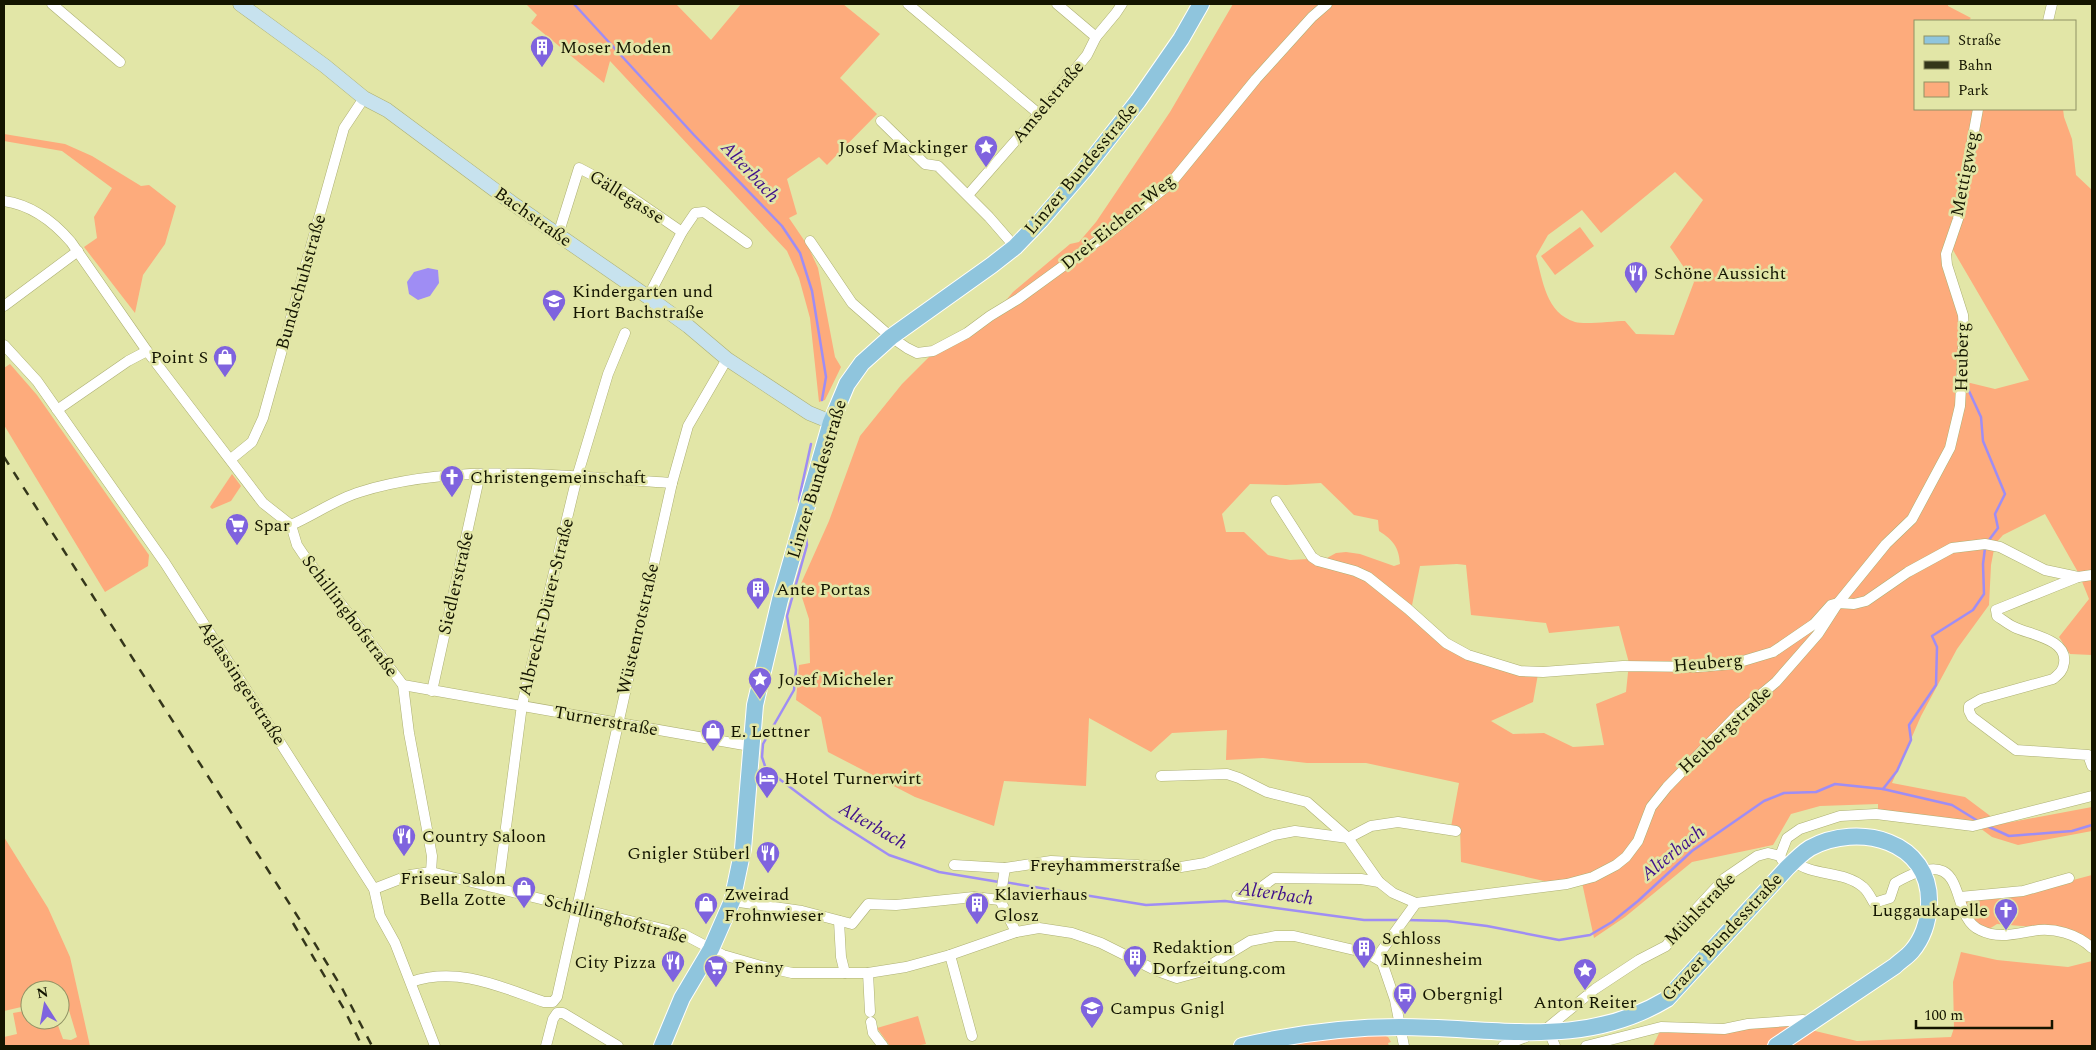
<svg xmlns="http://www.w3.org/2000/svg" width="2096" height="1050" font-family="Spectral,serif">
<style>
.green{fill:#fdab7c;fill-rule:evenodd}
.water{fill:#9f8df4}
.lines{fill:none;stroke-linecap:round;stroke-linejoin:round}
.stream{stroke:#9f8df4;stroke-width:2.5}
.street-casing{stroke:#adb073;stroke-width:11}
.secondary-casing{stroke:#adb073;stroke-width:15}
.primary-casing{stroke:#fff;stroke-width:18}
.street{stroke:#fff;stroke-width:10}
.secondary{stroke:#c7e2ee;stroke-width:14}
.primary{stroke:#8fc5dd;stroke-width:16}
.rail{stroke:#34361a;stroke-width:2.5;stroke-dasharray:9 9;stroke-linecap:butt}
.labels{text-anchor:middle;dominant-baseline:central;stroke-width:5;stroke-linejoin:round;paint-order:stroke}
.poi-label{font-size:18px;fill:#141500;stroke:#e2e6a7;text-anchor:start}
.street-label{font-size:18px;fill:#141500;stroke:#e2e6a7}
.water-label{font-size:19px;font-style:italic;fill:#3f108c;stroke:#e2e6a7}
</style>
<rect width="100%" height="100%" fill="#e2e6a7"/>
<g class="green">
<polygon points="526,4 676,4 711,40 741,4 843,4 880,34 840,78 877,114 827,165 819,157 787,179 797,214 789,218 808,246 818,268 835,357 841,367 825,400 819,402 810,318 799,278 787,251 610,61 604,83 531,23 537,15"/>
<path d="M 1233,4 L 1948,4 L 1948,6 L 1971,18 L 1968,21 L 1915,21 L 1915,109 L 2063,109 L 2064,117 L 2072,139 L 2076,175 L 2092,190 L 2092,655 L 2070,654 L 2059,637 L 2089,599 L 2079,574 L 2045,514 L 2003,535 L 1995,544 L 1991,565 L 1989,605 L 1957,649 L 1921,716 L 1892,783 L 1965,797 L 2001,824 L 2092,807 L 2092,831 L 2018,845 L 1992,837 L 1976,825 L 1878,812 L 1878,804 L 1820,806 L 1791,814 L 1773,845 L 1692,862 L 1625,917 L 1594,938 L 1581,878 L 1553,883 L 1461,862 L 1460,828 L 1451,827 L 1459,783 L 1366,763 L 1307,763 L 1263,758 L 1226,760 L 1227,730 L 1172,733 L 1151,752 L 1089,718 L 1086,786 L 1004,781 L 994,826 L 915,797 L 828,752 L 821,717 L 796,700 L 799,665 L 810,663 L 809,619 L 799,588 L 829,521 L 860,436 L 902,384 L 943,343 L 997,311 L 1013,292 L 1070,244 L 1079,242 L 1096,222 L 1170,112 ZM 1675,172 L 1703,200 L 1670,247 L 1694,282 L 1674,335 L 1636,334 L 1625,321 C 1613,321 1585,325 1575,322 C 1546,313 1543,281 1536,256 L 1548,235 L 1582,210 L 1601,233 ZM 1952,250 L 1953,250 L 2029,380 L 1995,389 L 1958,380 L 1961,327 L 1959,313 L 1943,257 ZM 1321,483 L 1354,515 L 1378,520 L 1379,531 C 1393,540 1399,547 1400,564 L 1394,566 L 1360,554 L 1346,552 L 1336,553 L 1327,558 L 1290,560 L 1268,555 L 1244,532 L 1226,532 L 1222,514 L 1250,484 L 1286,485 ZM 1457,564 L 1466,565 L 1471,615 L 1546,623 L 1549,633 L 1619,626 L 1629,663 L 1626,692 L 1596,704 L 1604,745 L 1573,747 L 1544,733 L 1513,734 L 1491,721 L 1533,702 L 1538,674 L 1443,643 L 1410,615 L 1420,566 Z"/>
<polygon points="4,134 65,144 92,156 141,186 149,185 176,206 165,244 143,275 135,313 84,247 97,238 94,217 112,188 62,151 4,141"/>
<polygon points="1580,227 1594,246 1555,275 1541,256"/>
<polygon points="10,364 37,395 149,555 148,566 105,592 4,425 4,368"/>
<polygon points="232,474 241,486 231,501 212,509 210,507"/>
<polygon points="4,837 48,908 70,957 90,1046 4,1046 4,1037 17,1034 13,1013 30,1010 30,1020 56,1020 63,1039 71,1040 77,1037 65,997 60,998 60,990 30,990 30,1005 4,1011"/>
<polygon points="2092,875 2092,955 2083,936 2034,927 1997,924 1989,929 1972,920 1964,900 2024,893"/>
<polygon points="1961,952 1997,960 2068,967 2092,961 2092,1046 1785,1046 1811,1030 1857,1041 1951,1037 1954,1028 1953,982"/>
<polygon points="918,1016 926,1044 915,1046 890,1046 877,1028"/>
<polygon points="1800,1023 1767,1046 1653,1046 1660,1031"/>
<polygon points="1381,1034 1388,1037 1391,1042 1388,1043 1389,1046 1282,1046 1334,1038"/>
</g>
<polygon class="water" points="428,268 438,270 439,283 430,296 418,300 409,294 407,282 414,272"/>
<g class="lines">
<g class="stream">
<polyline points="574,4 694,135 782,226 800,253 812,291 826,377 822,400"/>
<polyline points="1968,389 1981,417 1983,441 2005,494 1995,514 1998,528 1989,540"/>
<polyline points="800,506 799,499 811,444"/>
<polyline points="806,538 807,545 787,616 796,670 794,690 763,744 762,757 766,769 831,818 889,855 939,872 999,882"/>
<polyline points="1883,789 1897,771 1911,740 1909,725 1936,685 1937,647 1932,636 1973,610 1984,594 1983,564 1985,548"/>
<polyline points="1987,826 2009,836 2072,831 2092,825"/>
<polyline points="1004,882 1146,905 1225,901 1364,920 1401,920"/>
<polyline points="1406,920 1447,921 1487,926 1559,940 1590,935 1612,922 1638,901 1692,851 1764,801 1784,793 1816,792 1835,784 1883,789 1952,805 1978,821"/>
</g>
<g class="street-casing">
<g id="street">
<polyline points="52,4 120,62"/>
<polyline points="908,4 1039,114"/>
<polyline points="1057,4 1096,37"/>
<polyline points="2048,21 2052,4"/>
<polyline points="881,121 925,164 938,166 989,217 1015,247"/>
<polyline points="968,195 1039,114 1087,55 1096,37 1116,13 1122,4"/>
<path d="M 4,201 C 32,205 53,221 71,242 L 147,351 L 263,503 L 291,525 L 297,545 L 303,554 L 403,685 L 409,733 L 432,856 L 431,872"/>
<polyline points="558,235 579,168 621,190 682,232"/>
<polyline points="810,241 852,303 891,337 907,348 917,353 933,351 967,333 990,316 1018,299 1110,232 1171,183 1256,79 1312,17 1327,4"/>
<polyline points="648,297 682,232 695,213 704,212 747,243"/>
<polyline points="4,306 78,251"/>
<polyline points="4,345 37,381 165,563 374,889 380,916 395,943 435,1046"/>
<polyline points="57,410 128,361 147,351"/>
<polyline points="231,459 252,442 263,418 344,128 364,98"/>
<polyline points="1276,501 1312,557 1318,561 1355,571 1368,577 1408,609 1446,643 1468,655 1520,671 1543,672 1623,666 1698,667 1733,664 1773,652 1814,624 1831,605 1838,603 1854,604 1866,601 1908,572 1952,548 1985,544 2000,547 2045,570 2078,577 2092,575"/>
<path d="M 291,525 C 314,515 336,499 360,492 C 460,461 569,477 672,483"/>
<path d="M 2078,577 L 1996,610 L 1997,616 C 2003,620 2008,624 2014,627 C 2030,635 2068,639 2064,663 C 2063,671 2059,674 2053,679 L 1981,699 L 1969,706 L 1969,711 L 1972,717 L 2016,750 L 2088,755 L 2092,766"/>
<polyline points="403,685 750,746"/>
<polyline points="432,691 480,474"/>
<polyline points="1161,776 1227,774 1239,778 1267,792 1307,802 1348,838 1379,882 1393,893 1416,903"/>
<polyline points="1348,838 1371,826 1398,822 1456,831"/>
<polyline points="1780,856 1787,838 1800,829 1840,816 1876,814 1973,826 2092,796"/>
<path d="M 1794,861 C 1812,877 1844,870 1863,887 C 1868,891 1871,898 1874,903 L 1890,898 L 1895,883 C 1973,838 1946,915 1980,930 C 1998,939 2014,934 2032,931 C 2054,927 2077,934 2092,948"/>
<polyline points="954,865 1005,868 1051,861 1181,867 1205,863 1274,835 1295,831 1348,838"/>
<polyline points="1005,868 1000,900 1016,932"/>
<polyline points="498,888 522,705 577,477 608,374 625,333"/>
<polyline points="374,889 410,875 431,872 683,934 723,955 761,966 792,973 868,973 906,967 950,955 1016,932 1039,928 1072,933 1101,943 1155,970 1177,978 1199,972 1250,941 1276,936 1294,936 1367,953 1382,962 1395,1000 1404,1046"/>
<polyline points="1237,896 1252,894 1274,878 1361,879 1379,882"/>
<polyline points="1960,897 2023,891 2069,878"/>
<polyline points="732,901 802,911 852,924 868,904 896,905 974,897 1000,900"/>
<polyline points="839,921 841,957 845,973"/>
<polyline points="950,955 972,1036"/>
<polyline points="1377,957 1416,903 1567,884 1593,877 1616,865 1626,857 1638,841 1651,807 1667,787 1740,712 1776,682 1818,634 1838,603 1886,544 1912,519 1950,448 1960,406 1964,330 1963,315 1947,265 1946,254 1958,219 1978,109"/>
<polyline points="868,973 870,1012"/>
<path d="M 411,982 C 458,966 501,987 544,1002 L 553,1002 L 557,997 L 672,483 L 688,426 L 727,359"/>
<polyline points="871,1022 873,1033 883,1046"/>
<polyline points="1546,1033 1546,1029 1595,989 1639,960 1666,946 1687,919 1725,878 1757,856 1768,853 1780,856 1782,860"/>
<polyline points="1552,1039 1555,1046"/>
<polyline points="546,1046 553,1019 557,1013 563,1013 618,1046"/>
<polyline points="1503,1046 1526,1037"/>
<polyline points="1586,1046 1661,1027 1724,1029 1748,1024 1803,1020 1811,1023"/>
</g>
</g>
<g class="secondary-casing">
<polyline id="secondary" points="240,4 325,66 364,98 387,110 515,205 648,297 688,326 727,359 809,413 831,422"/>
</g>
<g class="primary-casing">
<g id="primary">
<polyline points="662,1046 682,998 711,949 732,901 743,849 755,705 780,600 831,422 847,384 862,363 891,337 992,265 1015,247 1041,220 1084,170 1138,101 1181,39 1201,4"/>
<path d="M 1242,1046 C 1293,1034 1347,1027 1400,1027 C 1496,1027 1582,1050 1667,999 L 1787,868 C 1794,861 1802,853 1810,848 C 1858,822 1932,840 1929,905 C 1928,921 1923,938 1912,951 C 1907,957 1900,961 1895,966 L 1776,1046"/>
</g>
</g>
<use href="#street" class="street"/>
<use href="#secondary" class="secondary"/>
<use href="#primary" class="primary"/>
<g class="rail">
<polyline points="4,457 312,939 342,988 372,1046"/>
<polyline points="293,923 344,1009 362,1046"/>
</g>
</g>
<defs>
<g id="building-pin" transform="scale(1.25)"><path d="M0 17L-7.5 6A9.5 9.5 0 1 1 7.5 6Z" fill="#7f63de" stroke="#e2e6a7"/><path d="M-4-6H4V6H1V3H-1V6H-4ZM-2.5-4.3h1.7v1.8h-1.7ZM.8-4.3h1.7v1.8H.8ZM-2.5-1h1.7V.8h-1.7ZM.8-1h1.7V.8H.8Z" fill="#fff"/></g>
<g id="sight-pin" transform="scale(1.25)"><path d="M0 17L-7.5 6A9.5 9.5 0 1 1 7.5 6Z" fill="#7f63de" stroke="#e2e6a7"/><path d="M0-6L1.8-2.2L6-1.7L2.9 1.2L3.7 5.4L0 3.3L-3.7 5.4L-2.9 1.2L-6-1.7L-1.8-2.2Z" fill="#fff"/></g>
<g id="restaurant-pin" transform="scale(1.25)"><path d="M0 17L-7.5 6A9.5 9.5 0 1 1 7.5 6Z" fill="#7f63de" stroke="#e2e6a7"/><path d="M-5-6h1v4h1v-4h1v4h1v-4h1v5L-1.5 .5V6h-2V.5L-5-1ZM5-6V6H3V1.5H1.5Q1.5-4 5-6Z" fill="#fff"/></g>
<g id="school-pin" transform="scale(1.25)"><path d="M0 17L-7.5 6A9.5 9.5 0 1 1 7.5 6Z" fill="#7f63de" stroke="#e2e6a7"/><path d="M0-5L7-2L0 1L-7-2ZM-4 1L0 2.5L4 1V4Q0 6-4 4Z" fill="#fff"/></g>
<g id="shop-pin" transform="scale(1.25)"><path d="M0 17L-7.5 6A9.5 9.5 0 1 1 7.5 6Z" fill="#7f63de" stroke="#e2e6a7"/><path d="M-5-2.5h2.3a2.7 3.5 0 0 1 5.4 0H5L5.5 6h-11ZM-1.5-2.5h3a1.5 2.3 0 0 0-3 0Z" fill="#fff"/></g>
<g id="church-pin" transform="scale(1.25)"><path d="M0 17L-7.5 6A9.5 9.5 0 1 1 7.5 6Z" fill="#7f63de" stroke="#e2e6a7"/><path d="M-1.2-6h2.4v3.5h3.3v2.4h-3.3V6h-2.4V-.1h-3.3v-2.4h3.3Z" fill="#fff"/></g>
<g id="supermarket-pin" transform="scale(1.25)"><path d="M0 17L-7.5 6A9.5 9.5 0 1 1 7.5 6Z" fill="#7f63de" stroke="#e2e6a7"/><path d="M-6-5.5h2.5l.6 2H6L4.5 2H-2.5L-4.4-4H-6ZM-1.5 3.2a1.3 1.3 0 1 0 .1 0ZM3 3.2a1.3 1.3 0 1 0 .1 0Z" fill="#fff"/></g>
<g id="hotel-pin" transform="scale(1.25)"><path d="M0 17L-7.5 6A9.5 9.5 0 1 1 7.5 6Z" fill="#7f63de" stroke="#e2e6a7"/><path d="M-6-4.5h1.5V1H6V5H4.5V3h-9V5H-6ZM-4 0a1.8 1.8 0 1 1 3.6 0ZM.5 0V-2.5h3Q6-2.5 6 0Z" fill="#fff"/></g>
<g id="bus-pin" transform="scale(1.25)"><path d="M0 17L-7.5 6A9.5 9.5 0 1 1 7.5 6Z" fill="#7f63de" stroke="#e2e6a7"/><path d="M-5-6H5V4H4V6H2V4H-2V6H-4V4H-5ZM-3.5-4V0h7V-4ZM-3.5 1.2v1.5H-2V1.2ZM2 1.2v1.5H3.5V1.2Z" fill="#fff"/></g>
</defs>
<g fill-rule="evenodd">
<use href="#building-pin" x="542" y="47"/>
<use href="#sight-pin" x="986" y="147"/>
<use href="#restaurant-pin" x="1636" y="273"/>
<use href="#school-pin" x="554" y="301"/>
<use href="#shop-pin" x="225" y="357"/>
<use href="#church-pin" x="452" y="477"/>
<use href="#supermarket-pin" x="237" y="525"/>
<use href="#building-pin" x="758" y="589"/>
<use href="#sight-pin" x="760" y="679"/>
<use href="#shop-pin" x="713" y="731"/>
<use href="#hotel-pin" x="767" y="778"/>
<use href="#restaurant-pin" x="404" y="836"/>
<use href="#restaurant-pin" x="768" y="853"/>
<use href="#shop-pin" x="524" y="888"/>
<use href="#shop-pin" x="706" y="904"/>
<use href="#building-pin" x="977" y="904"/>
<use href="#church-pin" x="2006" y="910"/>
<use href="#building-pin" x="1364" y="948"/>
<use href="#building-pin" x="1135" y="957"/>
<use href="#restaurant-pin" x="673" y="962"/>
<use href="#supermarket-pin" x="716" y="967"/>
<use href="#sight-pin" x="1585" y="970"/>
<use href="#bus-pin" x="1405" y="994"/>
<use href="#school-pin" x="1092" y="1008"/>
</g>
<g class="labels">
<g class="poi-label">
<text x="560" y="47">Moser Moden</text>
<text x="968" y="147" text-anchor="end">Josef Mackinger</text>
<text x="1654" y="273">Schöne Aussicht</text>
<text x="572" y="291">Kindergarten und<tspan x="572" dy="21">Hort Bachstraße</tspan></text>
<text x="208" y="357" text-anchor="end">Point S</text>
<text x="470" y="477">Christengemeinschaft</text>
<text x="254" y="525">Spar</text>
<text x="776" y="589">Ante Portas</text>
<text x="778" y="679">Josef Micheler</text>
<text x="730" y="731">E. Lettner</text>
<text x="784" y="778">Hotel Turnerwirt</text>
<text x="422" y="836">Country Saloon</text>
<text x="750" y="853" text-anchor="end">Gnigler Stüberl</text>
<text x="506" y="878" text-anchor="end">Friseur Salon<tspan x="506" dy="21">Bella Zotte</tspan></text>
<text x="724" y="894">Zweirad<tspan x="724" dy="21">Frohnwieser</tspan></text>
<text x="994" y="894">Klavierhaus<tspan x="994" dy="21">Glosz</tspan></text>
<text x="1988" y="910" text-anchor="end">Luggaukapelle</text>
<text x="1382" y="938">Schloss<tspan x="1382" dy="21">Minnesheim</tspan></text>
<text x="1152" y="947">Redaktion<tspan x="1152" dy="21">Dorfzeitung.com</tspan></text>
<text x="656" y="962" text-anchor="end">City Pizza</text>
<text x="734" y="967">Penny</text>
<text x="1422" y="994">Obergnigl</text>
<text x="1585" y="1002" text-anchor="middle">Anton Reiter</text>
<text x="1110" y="1008">Campus Gnigl</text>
</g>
<g class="street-label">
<text transform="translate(1048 102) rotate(-50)">Amselstraße</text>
<text transform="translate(1081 169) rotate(-50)">Linzer Bundesstraße</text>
<text transform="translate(1965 174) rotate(-79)">Mettigweg</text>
<text transform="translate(627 197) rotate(32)">Gällegasse</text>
<text transform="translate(533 217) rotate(35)">Bachstraße</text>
<text transform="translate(1118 222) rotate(-39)">Drei-Eichen-Weg</text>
<text transform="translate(301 282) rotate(-74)">Bundschuhstraße</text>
<text transform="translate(1962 357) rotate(-89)">Heuberg</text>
<text transform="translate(817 479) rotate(-73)">Linzer Bundesstraße</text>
<text transform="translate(456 583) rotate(-77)">Siedlerstraße</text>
<text transform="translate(546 607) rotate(-76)">Albrecht-Dürer-Straße</text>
<text transform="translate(350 616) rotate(53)">Schillinghofstraße</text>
<text transform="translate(638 629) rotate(-77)">Wüstenrotstraße</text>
<text transform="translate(1708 663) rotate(-5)">Heuberg</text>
<text transform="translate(242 683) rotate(57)">Aglassingerstraße</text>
<text transform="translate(606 721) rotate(10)">Turnerstraße</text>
<text transform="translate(1725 730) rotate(-43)">Heubergstraße</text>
<text x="1105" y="865">Freyhammerstraße</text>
<text transform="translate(1700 909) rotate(-46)">Mühlstraße</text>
<text transform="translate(616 919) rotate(15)">Schillinghofstraße</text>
<text transform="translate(1722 937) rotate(-47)">Grazer Bundesstraße</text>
</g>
<g class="water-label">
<text transform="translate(750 172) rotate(47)">Alterbach</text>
<text transform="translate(873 826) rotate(30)">Alterbach</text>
<text transform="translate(1673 853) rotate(-39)">Alterbach</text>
<text transform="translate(1276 894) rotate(8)">Alterbach</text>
</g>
</g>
<rect width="2096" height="1050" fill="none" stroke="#141500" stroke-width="10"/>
<rect x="1914" y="20" width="162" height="90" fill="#e2e6a7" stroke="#909264"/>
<rect x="1924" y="36" width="25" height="8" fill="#8fc5dd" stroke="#909264"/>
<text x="1958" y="45" font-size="15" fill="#141500">Straße</text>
<rect x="1924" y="61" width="25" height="8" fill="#34361a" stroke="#909264"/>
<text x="1958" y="70" font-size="15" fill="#141500">Bahn</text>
<rect x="1924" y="82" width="25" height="15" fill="#fdab7c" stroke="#909264"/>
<text x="1958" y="95" font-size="15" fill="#141500">Park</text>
<g transform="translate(45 1005) rotate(349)"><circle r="24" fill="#e2e6a7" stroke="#909264"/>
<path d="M0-4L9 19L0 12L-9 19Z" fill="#7f63de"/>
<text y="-8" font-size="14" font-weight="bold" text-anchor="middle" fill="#141500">N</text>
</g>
<path d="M1916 1020v8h136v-8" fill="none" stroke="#141500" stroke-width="2.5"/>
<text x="1924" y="1020" font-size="15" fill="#141500" stroke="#e2e6a7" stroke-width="4" paint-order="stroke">100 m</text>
</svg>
